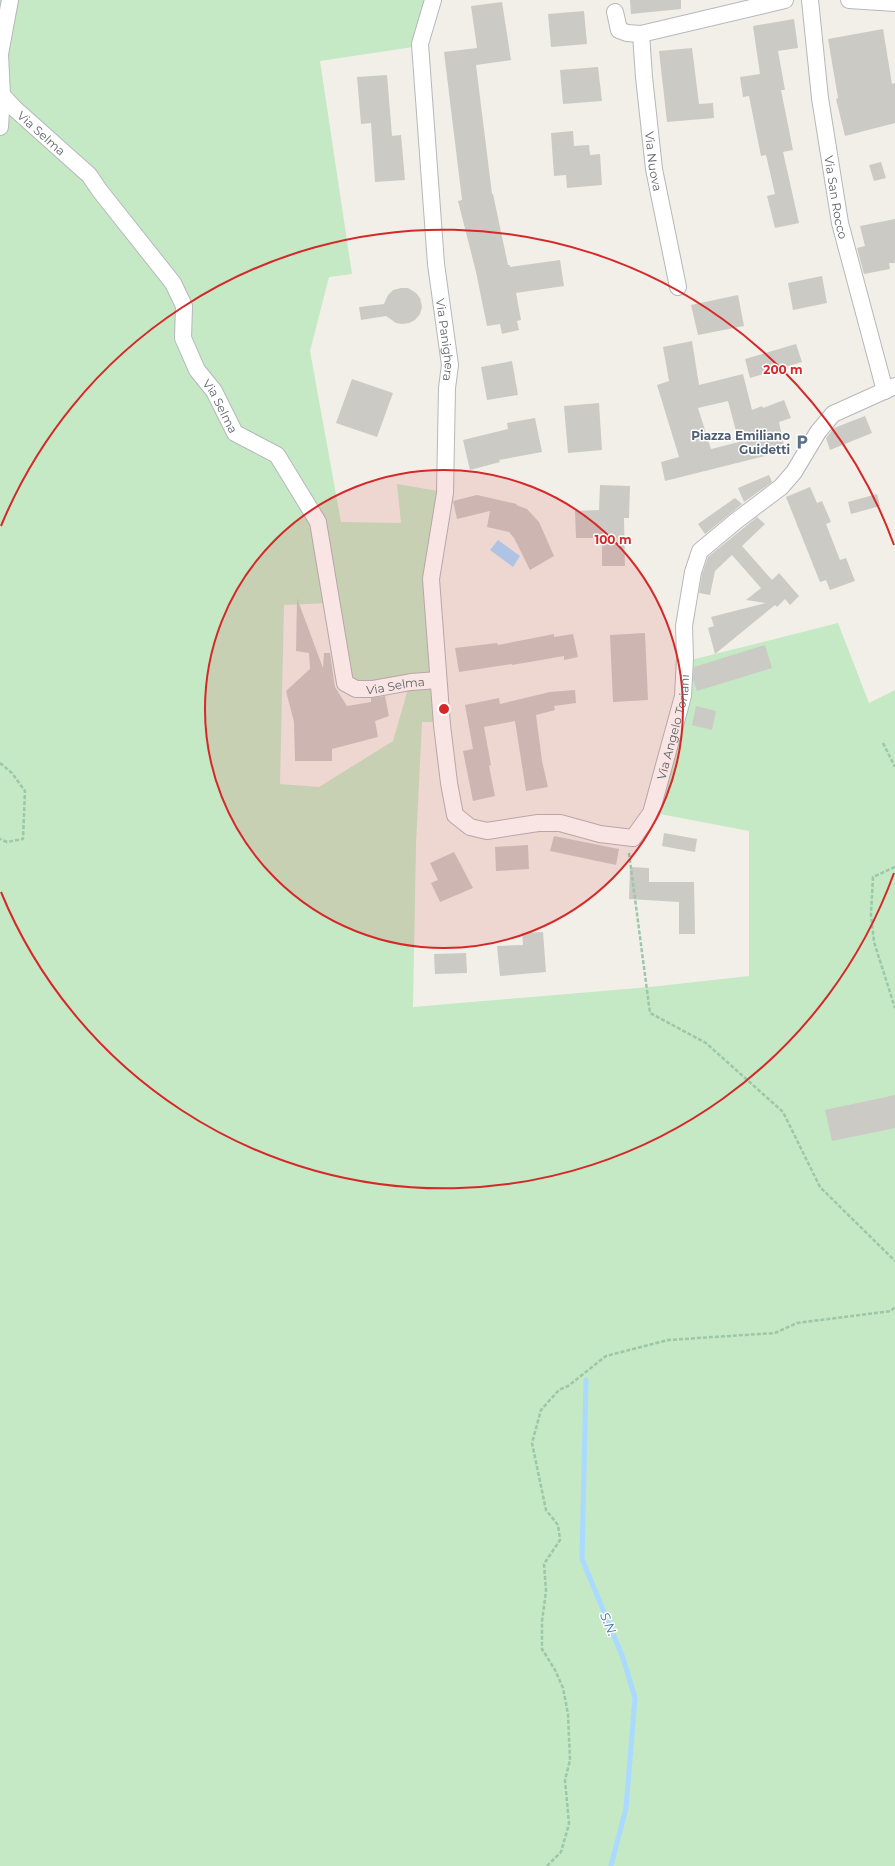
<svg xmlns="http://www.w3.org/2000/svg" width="895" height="1866" font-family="Montserrat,sans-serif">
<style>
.green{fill:#c5e8c5;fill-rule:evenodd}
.water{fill:#aadaff}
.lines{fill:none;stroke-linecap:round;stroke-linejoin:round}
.stream{stroke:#aadaff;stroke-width:5}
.building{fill:#cccac5;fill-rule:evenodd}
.minor-casing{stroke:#b5b8bc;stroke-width:18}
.path{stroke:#9cc7a9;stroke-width:2.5;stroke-dasharray:4 2;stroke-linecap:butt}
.minor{stroke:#fff;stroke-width:16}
.ring{fill:none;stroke:#d62828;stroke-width:2}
.labels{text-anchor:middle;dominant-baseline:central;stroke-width:3;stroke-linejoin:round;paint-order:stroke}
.street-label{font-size:12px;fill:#5f6368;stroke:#fff}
.service-label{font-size:12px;font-weight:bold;fill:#4e5e75;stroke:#fff;text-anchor:end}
.water-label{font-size:13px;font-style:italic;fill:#4174aa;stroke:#fff}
.centre{fill:#d62828;stroke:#fff;stroke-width:2}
.ring-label{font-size:12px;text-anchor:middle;font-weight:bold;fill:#d62828;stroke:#fff;stroke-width:3;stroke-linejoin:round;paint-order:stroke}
</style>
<rect width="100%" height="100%" fill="#f1efe8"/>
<path class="green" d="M 0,0 L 426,0 L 413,47 L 320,61 L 352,274 L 329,277 L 310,351 L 341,522 L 401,523 L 397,484 L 444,492 L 429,578 L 440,722 L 422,722 L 416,844 L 413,1007 L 650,987 L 749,976 L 749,831 L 655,813 L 691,660 L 838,623 L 869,703 L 895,690 L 895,1866 L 0,1866 ZM 332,603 L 345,683 L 410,682 L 393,741 L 319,787 L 280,784 L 284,605 Z"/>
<polygon class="water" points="498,540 520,556 513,567 490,550"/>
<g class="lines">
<polyline class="stream" points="586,1380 582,1559 623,1658 635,1698 626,1808 611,1866"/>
</g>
<g class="building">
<polygon points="630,0 681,0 681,9 631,14"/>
<polygon points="502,2 511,60 476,65 492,194 493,194 508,265 510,265 510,267 560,260 564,286 516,293 521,320 517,321 519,330 502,334 500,324 487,326 476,272 458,201 462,200 444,52 477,48 471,6"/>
<polygon points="584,11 587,44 551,47 548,14"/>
<polygon points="794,19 798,48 778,51 785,90 781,90 793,150 783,152 799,223 775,228 767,196 775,194 766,155 761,156 749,96 743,97 740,77 760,74 753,26"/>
<polygon points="883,29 892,84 895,83 895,123 845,136 836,99 838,98 828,39"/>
<polygon points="692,48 699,104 713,103 714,118 667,122 659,51"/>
<polygon points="598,67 602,101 563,104 560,70"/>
<polygon points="387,75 392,136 401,135 405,180 375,182 371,123 361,124 357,77"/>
<polygon points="573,131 574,146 589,145 590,155 600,154 602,185 567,188 566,175 554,176 551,133"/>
<polygon points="881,162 886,178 874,181 869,165"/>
<polygon points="895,219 895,263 889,263 890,269 864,274 857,248 865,246 860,226"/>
<polygon points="822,276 827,303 793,310 788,283"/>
<polygon points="401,288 408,288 416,293 420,298 422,307 420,314 415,320 409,323 402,324 396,323 386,316 361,320 359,307 384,304 388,295 393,290"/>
<polygon points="738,295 744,326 698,335 691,305"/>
<path d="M 692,341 L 699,385 L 743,374 L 752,410 L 762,406 L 763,408 L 784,400 L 791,418 L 779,422 L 785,451 L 665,481 L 661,462 L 679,457 L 657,385 L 669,381 L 663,347 ZM 728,401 L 739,442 L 711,449 L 698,408 Z"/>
<polygon points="796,344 802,362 750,378 745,359"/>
<polygon points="512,361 518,395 487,400 481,367"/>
<polygon points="352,379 393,393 377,437 336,423"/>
<polygon points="599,403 602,450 568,453 564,406"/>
<polygon points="865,416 872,433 830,450 826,438 834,428"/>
<polygon points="535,418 542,452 499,460 500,462 470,470 463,440 508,429 507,423"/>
<polygon points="769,475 772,482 744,502 738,488"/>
<polygon points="600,485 630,486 629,518 624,518 625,566 602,566 602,538 576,538 575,511 599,510"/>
<polygon points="810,487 817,503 822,501 831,522 826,524 840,560 846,558 855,581 830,590 826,580 820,582 786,497"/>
<polygon points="877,494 880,506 851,514 848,502"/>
<polygon points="477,495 517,504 516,505 527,509 539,522 554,556 530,570 514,538 509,532 487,527 490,511 457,519 453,501"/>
<polygon points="735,498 742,504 705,534 698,524"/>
<polygon points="757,517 765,524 742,546 772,580 779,573 799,596 790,605 785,599 777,607 775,605 715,654 708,628 714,626 711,617 766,603 746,600 761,588 732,555 715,571 710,595 699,593 702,574 708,557"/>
<polygon points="297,598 323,668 324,653 330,653 335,687 347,706 371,702 371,698 385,696 389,716 375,721 378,737 332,749 332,761 295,761 294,722 286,691 310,669 309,653 296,651"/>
<polygon points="645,633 648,700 613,702 610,635"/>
<polygon points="554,634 554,637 573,634 578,657 564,660 564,656 512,665 512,664 459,672 455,648 497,643 498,645"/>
<polygon points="765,645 772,668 697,691 693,680 694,667"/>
<polygon points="575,690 576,703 554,706 555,710 536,715 542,761 548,787 526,791 515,721 484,727 491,765 489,766 495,796 473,801 463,751 473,749 465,705 499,698 500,704 550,692"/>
<polygon points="696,706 716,711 712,730 692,725"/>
<polygon points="664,833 697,839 695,852 662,846"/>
<polygon points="554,836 619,849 616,865 550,851"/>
<polygon points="528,845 529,869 496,871 495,847"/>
<polygon points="454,852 473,888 440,902 431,883 438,880 430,863"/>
<polygon points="630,867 649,868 649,882 694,882 695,934 679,934 679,902 629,899"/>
<polygon points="543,932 546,972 500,976 497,946 523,945 522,933"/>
<polygon points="466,953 467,973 435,974 434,954"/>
<polygon points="895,1095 895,1128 832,1141 825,1110"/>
</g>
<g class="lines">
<g class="minor-casing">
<g id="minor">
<path id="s1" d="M 433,0 L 420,44 L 436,264 L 450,365 L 447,388 L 445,493 L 431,579 L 442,725 L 449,783 L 455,815 L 470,827 L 487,831 L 538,823 L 560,823 L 600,834 L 633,838 L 651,813 L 683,696 L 685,658 L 684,626 L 693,572 L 700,551 L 736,521 L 781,487 L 794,472 L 818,432 L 833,414 L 895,386"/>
<path id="s2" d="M 810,0 L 820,98 L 840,223 L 885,391"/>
<polyline points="849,0 895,3"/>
<polyline points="615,12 619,30 627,33 641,34 785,0"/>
<path id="s3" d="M 641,34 L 644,77 L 654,169 L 678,287"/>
<path id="s4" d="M 2,95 L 14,108 L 89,175 L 100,191 L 173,283 L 184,306 L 183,338 L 197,370 L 214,391 L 235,433 L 277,455 L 318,522 L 345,683 L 356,689 L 372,689 L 411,682 L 438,680"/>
<polyline points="0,127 2,95 0,54 10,0"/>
</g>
</g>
<g class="path">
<polyline points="883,743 895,767"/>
<polyline points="0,763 12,773 25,791 23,839 7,842 0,839"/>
<polyline points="629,853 650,1013 706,1043 783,1112 820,1187 895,1261"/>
<polyline points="895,867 873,877 871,915 874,942 895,1008"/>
<polyline points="547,1866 561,1852 569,1824 565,1780 570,1760 568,1714 563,1688 555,1670 542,1649 542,1621 546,1591 544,1564 560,1540 558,1525 546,1510 532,1443 541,1410 559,1390 568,1386 606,1356 668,1340 775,1333 797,1323 891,1311 895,1307"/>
</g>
<use href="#minor" class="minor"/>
</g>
<circle cx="444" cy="709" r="239" fill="#d62828" fill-opacity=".12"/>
<g class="ring">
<circle cx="444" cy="709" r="239"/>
<path d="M894 873A479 479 0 0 1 1 892M1 526A479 479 0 0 1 894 545"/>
</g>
<defs>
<g id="parking-bare" transform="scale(1.2)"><path d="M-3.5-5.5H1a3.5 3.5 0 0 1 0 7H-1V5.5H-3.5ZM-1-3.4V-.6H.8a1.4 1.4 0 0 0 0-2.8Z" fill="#5c6f8a" stroke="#fff" stroke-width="2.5" paint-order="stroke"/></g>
</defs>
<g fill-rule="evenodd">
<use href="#parking-bare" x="802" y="442"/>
</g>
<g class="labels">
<g class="street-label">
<text stroke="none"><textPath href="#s4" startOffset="55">Via Selma</textPath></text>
<text stroke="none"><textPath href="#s3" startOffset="128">Via Nuova</textPath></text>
<text stroke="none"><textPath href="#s2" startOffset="199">Via San Rocco</textPath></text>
<text stroke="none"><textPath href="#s1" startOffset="343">Via Panighera</textPath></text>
<text stroke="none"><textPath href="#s4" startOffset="391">Via Selma</textPath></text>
<text stroke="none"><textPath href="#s4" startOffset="763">Via Selma</textPath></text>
<text stroke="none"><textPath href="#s1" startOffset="1126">Via Angelo Toriani</textPath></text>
</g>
<g class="service-label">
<text x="790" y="435">Piazza Emiliano<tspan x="790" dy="14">Guidetti</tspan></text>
</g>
<g class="water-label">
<text transform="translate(609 1624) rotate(68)">S.N.</text>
</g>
</g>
<circle cx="444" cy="709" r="6" class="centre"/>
<g class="ring-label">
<text x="783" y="374">200 m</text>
<text x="613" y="544">100 m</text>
</g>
</svg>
